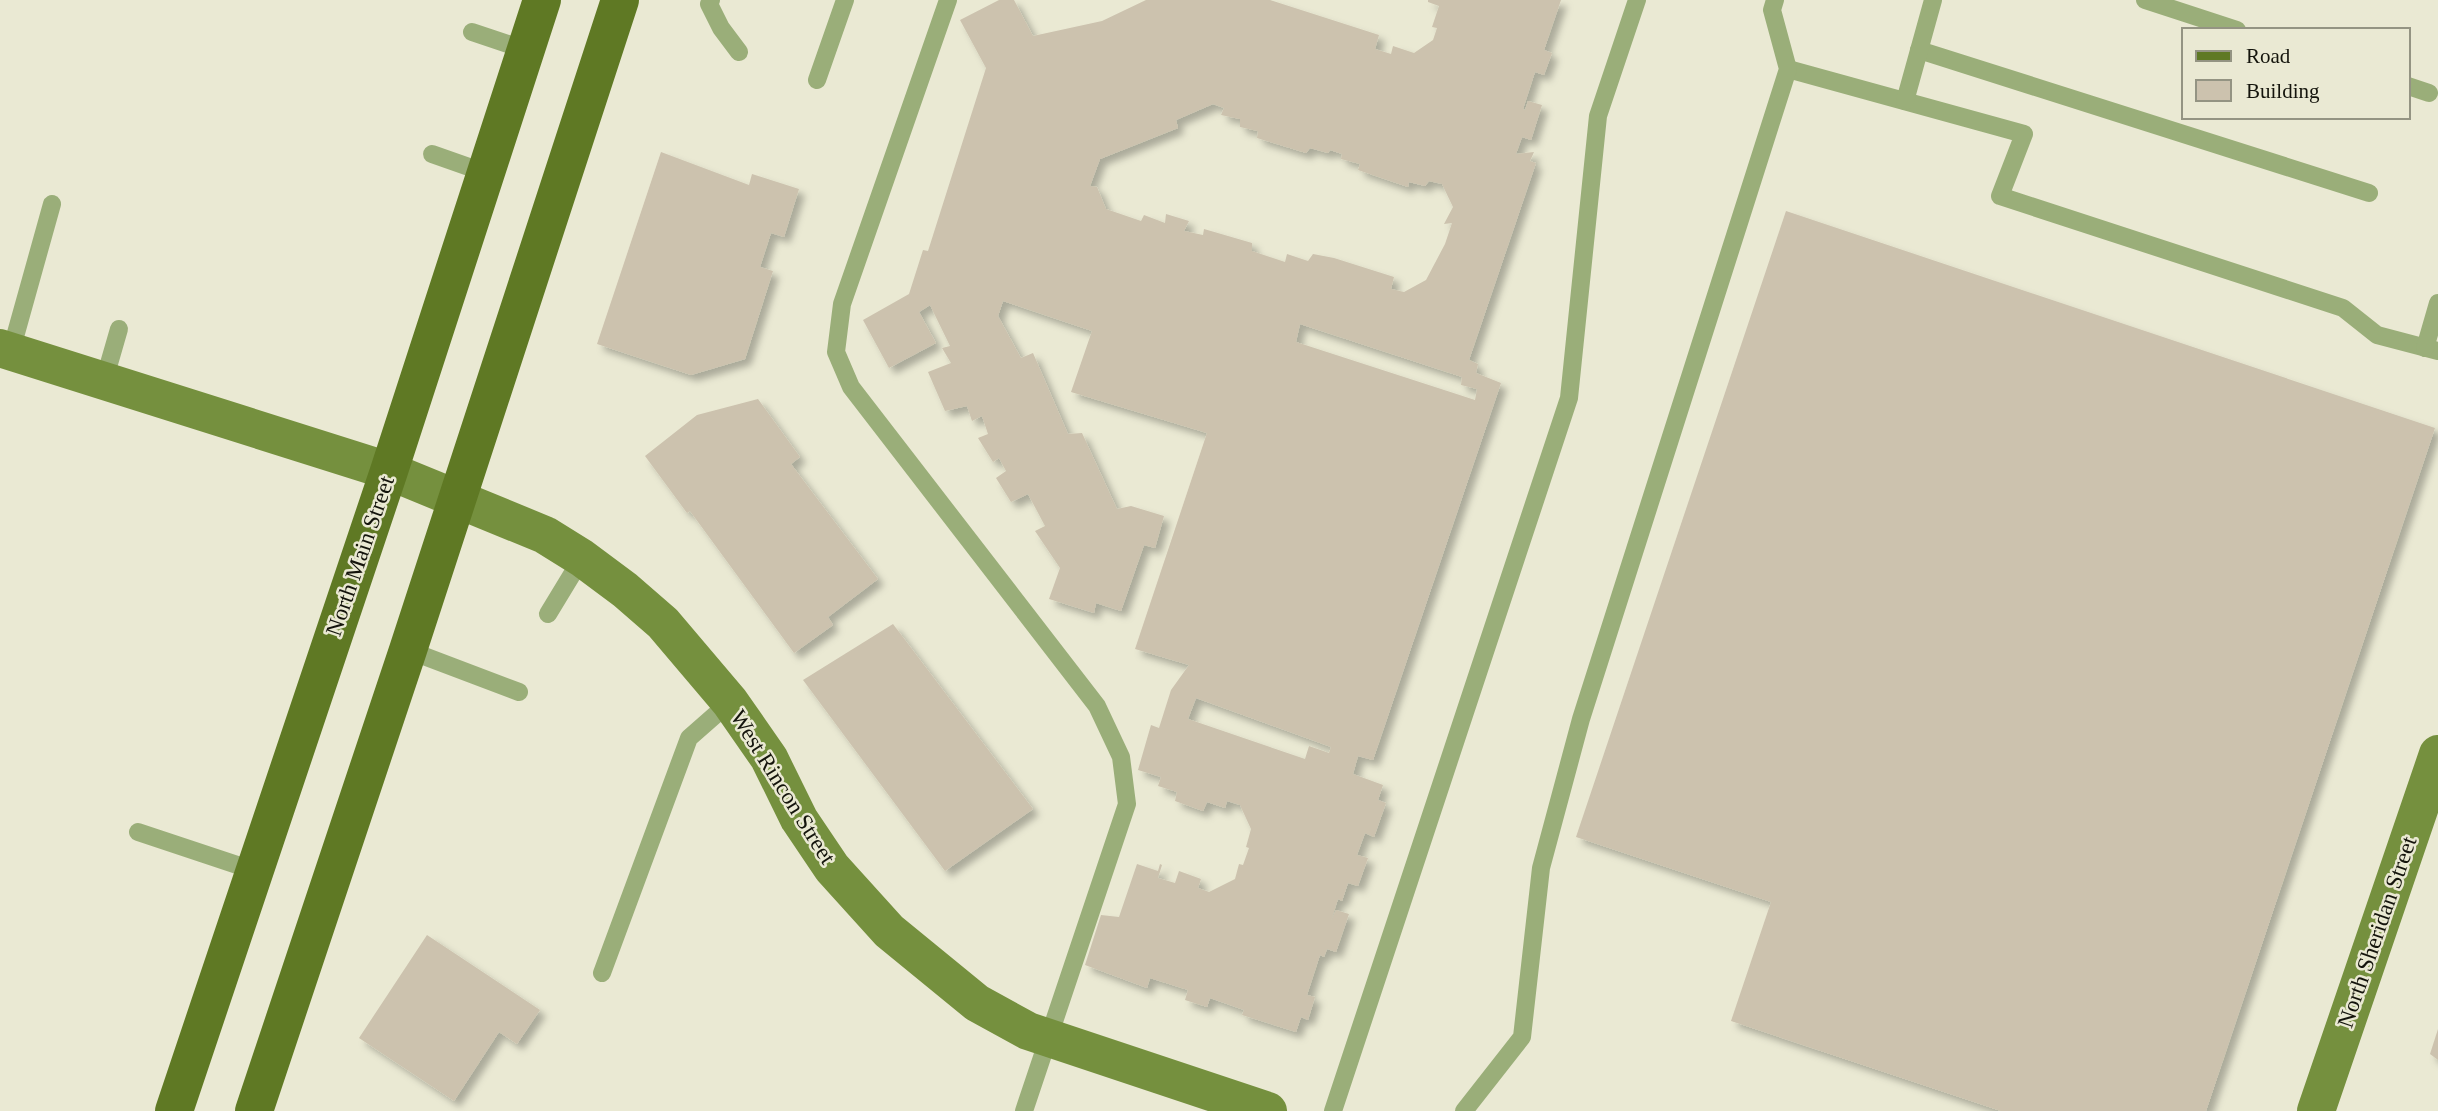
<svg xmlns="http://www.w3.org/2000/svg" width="2438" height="1111" font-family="'Times New Roman',serif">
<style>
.building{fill:#ccc2ae;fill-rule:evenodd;filter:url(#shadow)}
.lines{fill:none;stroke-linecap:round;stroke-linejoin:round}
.lane{stroke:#9aae79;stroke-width:18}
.secondary{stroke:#75903e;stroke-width:38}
.primary{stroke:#5f7924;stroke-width:38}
.labels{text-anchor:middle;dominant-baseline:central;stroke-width:5;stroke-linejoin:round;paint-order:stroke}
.street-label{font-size:23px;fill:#14140c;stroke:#eae9d3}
</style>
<defs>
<filter id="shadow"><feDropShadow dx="6" dy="6" stdDeviation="3.5" flood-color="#0004"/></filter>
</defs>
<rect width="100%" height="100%" fill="#eae9d3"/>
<g class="building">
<path d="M 999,0 L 1014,0 L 1033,36 L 1102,21 L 1146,0 L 1270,0 L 1379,35 L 1375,49 L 1391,54 L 1393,46 L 1414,53 L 1433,40 L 1437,28 L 1432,27 L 1439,6 L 1428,2 L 1428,0 L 1561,0 L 1544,50 L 1552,53 L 1544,75 L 1535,72 L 1523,109 L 1525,110 L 1528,101 L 1542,105 L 1531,140 L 1522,137 L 1516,154 L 1534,152 L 1530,161 L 1536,163 L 1469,360 L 1478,364 L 1476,373 L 1501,383 L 1373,760 L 1358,756 L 1353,774 L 1383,785 L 1378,800 L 1386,803 L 1374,837 L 1365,833 L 1357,855 L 1368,858 L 1358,886 L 1348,883 L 1342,901 L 1338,899 L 1331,921 L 1336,910 L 1349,914 L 1336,952 L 1327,949 L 1324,957 L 1320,955 L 1307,995 L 1315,997 L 1308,1020 L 1301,1017 L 1296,1032 L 1242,1015 L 1244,1010 L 1210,998 L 1207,1007 L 1185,1000 L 1188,990 L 1150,978 L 1147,988 L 1085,965 L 1101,915 L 1119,917 L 1137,864 L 1158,871 L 1160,864 L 1162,865 L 1158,878 L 1175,883 L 1179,871 L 1201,879 L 1198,888 L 1209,892 L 1235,879 L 1239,864 L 1243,865 L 1249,848 L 1246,847 L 1251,829 L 1240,805 L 1227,801 L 1225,808 L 1207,802 L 1203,811 L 1175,801 L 1177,792 L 1158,786 L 1161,777 L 1138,770 L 1151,725 L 1159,728 L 1171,690 L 1189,665 L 1135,649 L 1207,433 L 1071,392 L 1092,331 L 1003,301 L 998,316 L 1021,358 L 1033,353 L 1068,434 L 1082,433 L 1117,509 L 1131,506 L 1164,516 L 1155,548 L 1144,545 L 1121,611 L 1096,603 L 1094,613 L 1049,599 L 1060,568 L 1035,531 L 1045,526 L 1028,494 L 1011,502 L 996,478 L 1006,471 L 999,458 L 993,462 L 978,438 L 988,434 L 982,416 L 972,421 L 967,406 L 945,411 L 928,372 L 951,363 L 942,348 L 950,346 L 930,305 L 919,312 L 936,343 L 889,368 L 863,320 L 909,294 L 923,250 L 928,251 L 986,68 L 960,20 ZM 1213,104 L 1224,108 L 1221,115 L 1240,119 L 1240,127 L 1258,131 L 1257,138 L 1306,153 L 1310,148 L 1328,153 L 1330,150 L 1342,154 L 1341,159 L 1360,164 L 1358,170 L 1408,187 L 1409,182 L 1425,186 L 1429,181 L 1442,184 L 1453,207 L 1444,224 L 1452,223 L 1445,244 L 1426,280 L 1404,292 L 1391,289 L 1394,277 L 1334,258 L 1313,254 L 1308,261 L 1287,254 L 1285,262 L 1252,251 L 1252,243 L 1204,229 L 1203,235 L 1184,231 L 1189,221 L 1166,214 L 1165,223 L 1144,215 L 1141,221 L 1106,209 L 1097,187 L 1090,186 L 1100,159 L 1178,128 L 1176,120 ZM 1300,324 L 1462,377 L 1461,385 L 1477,389 L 1475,400 L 1296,342 ZM 1196,698 L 1331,747 L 1329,753 L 1309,746 L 1305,759 L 1188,719 Z"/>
<polygon points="661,152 749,185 752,174 799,189 784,237 771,233 760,267 773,271 745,359 691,375 597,344"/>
<polygon points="1786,211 2435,428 2206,1111 2001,1111 1731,1021 1771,902 1576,837"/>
<polygon points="758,399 800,457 791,464 878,579 828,617 833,625 794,653 690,511 687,513 645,456 697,415"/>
<polygon points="893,624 1033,809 945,871 803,680"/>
<polygon points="427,935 540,1010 517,1044 499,1032 454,1101 359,1038"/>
<polygon points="2438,1029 2438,1060 2430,1054"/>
</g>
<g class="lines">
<g class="lane">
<polyline points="711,0 709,4 721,28 739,52"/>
<polyline points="948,0 842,304 836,352 851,387 1097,706 1121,757 1127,804 1024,1111"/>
<polyline points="2145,0 2237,30"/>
<polyline points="472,32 526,50"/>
<polyline points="1919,50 2369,193"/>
<polyline points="1788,69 2024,134 2000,196 2343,308 2377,335 2438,351"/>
<polyline points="817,80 845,0"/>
<polyline points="2408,86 2429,93"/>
<polyline points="1905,101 1933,0"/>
<polyline points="432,154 486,173"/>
<polyline points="2425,348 2438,303"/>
<polyline points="11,351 52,204"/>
<polyline points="104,381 119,329"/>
<polyline points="548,614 582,558"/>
<polyline points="408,650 519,692"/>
<polyline points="138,832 255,871"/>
<polyline points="602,973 689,738 730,702"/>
<polyline points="1333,1111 1569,398 1598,116 1637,0"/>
<polyline points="1464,1111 1522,1037 1541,868 1581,719 1788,69 1772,10 1775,0"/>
</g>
<g class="secondary">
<polyline points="0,348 389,471 545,535 582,558 625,590 663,623 730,702 769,758 799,819 832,868 889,931 977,1003 1028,1031 1268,1111"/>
<polyline points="2316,1111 2438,754"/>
</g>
<g class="primary">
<polyline points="174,1111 389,471 542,0"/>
<polyline points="254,1111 408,650 620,0"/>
</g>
</g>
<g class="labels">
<g class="street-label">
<text transform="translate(360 556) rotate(-71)">North Main Street</text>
<text transform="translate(783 787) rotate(58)">West Rincon Street</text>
<text transform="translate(2377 932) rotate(-71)">North Sheridan Street</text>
</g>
</g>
<rect x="2182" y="28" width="228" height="91" fill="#eae9d3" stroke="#949483" stroke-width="2"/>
<rect x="2196" y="51" width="35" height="10" fill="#5f7924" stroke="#949483" stroke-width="2"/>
<text x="2246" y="63" font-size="21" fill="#14140c">Road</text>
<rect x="2196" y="80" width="35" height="21" fill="#ccc2ae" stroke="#949483" stroke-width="2"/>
<text x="2246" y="98" font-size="21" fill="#14140c">Building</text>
</svg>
